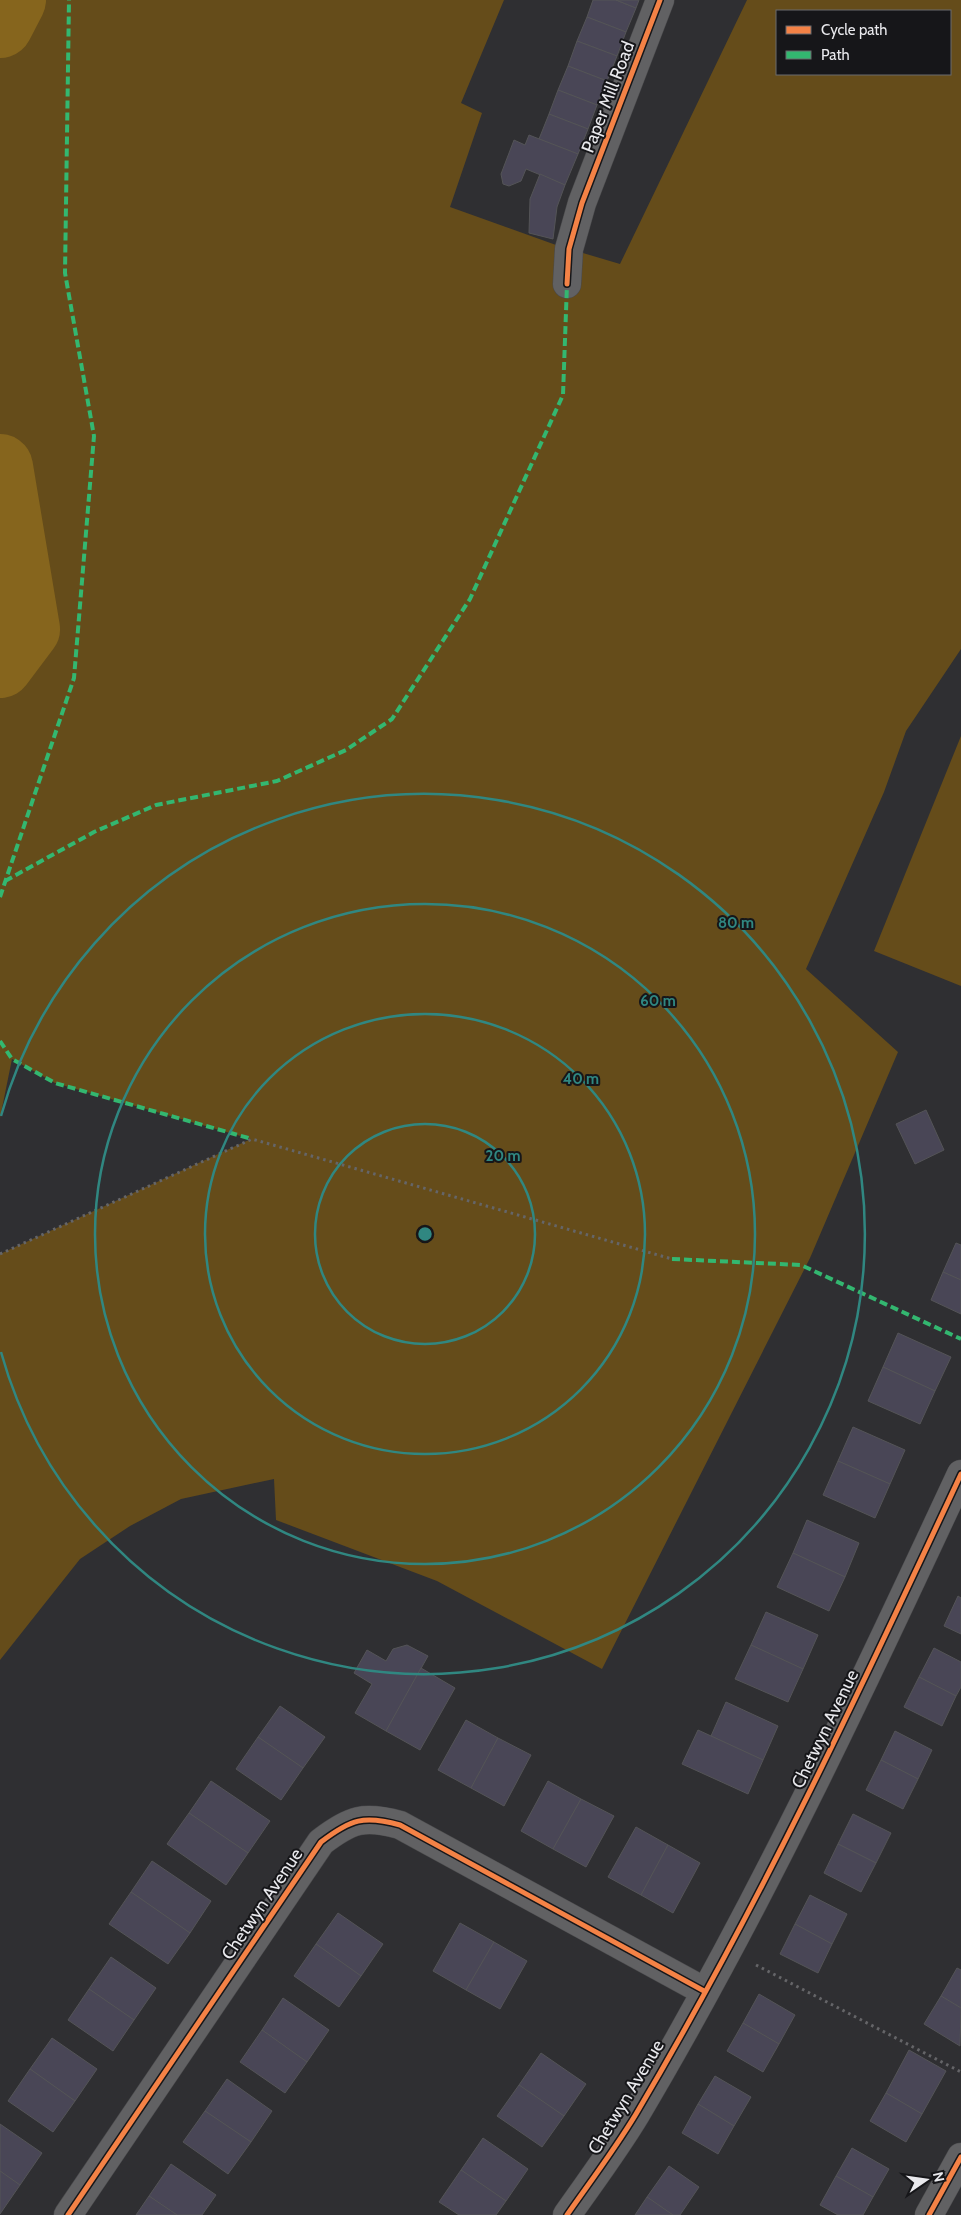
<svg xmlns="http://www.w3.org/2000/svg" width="961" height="2215" font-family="Cabin,sans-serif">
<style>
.green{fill:#654c1a;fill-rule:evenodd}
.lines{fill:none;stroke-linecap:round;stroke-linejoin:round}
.river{stroke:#86651d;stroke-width:66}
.building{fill:#494656;stroke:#545457}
.minor-casing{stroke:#4a4a4c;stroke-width:29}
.path{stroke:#656568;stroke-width:3;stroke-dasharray:2.5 4;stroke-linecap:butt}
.minor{stroke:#616163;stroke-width:28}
.quiet{stroke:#33b770;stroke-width:4;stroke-dasharray:8 4;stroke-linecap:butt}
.cycleway-casing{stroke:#161619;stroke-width:8}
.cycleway{stroke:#f48246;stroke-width:5}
.ring{fill:none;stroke:#308781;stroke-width:2.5}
.labels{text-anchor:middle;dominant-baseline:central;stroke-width:4;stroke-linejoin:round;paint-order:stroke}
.street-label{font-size:18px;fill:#e9e9ed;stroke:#161619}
.centre{fill:#308781;stroke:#161619;stroke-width:2.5}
.ring-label{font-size:15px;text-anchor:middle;font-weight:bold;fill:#308781;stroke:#161619;stroke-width:4;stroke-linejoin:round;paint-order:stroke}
</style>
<rect width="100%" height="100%" fill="#2f2f32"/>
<g class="green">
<path d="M 0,0 L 504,0 L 461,103 L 482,113 L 450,207 L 556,245 L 620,264 L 747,0 L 961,0 L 961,649 L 906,731 L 884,792 L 806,969 L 898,1052 L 810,1258 L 602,1669 L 437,1581 L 276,1520 L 274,1479 L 181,1499 L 130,1526 L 80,1559 L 0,1660 L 0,1254 L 251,1139 L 55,1083 L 12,1059 L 0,1118 ZM 777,11 L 950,11 L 950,74 L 777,74 Z"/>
<polygon points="961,736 961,986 874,951"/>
</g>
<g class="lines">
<g class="river">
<polyline points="0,25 13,0"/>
<polyline points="0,467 27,629 0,665"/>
</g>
</g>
<g class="building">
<polygon points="593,0 616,0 636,8 626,32 587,17"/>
<polygon points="616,0 639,0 636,8"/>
<polygon points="587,17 626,32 617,56 577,41"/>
<polygon points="577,41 617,56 607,81 568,66"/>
<polygon points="568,66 607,81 597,105 558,90"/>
<polygon points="558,90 597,105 588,129 549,114"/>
<polygon points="549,114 588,129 578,154 539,139"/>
<polygon points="529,135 578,154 565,185 526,169 521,181 509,186 503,184 501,174 514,140 525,145"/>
<polygon points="540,174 565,185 557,207 553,239 529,233 530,199"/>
<polygon points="926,1110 944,1150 915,1164 896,1124"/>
<polygon points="956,1243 961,1245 961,1280 943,1272"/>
<polygon points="943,1272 961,1280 961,1314 931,1300"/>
<polygon points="898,1333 951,1357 935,1391 883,1367"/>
<polygon points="883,1367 935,1391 920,1424 868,1401"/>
<polygon points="853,1427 905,1450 890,1484 838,1461"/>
<polygon points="838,1461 890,1484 875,1518 823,1495"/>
<polygon points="807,1520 859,1543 845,1577 793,1553"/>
<polygon points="793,1553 845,1577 829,1611 777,1587"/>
<polygon points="958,1596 961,1598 961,1634 944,1626"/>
<polygon points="766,1612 818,1635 803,1669 751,1645"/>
<polygon points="407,1645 428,1656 386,1731 355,1713 372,1684 354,1673 367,1650 386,1661 393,1649"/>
<polygon points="751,1645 803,1669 788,1702 735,1679"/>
<polygon points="934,1648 961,1662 961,1687 956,1696 919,1677"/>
<polygon points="421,1668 455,1688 420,1750 386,1731"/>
<polygon points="919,1677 956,1696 942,1726 904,1707"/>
<polygon points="726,1702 778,1726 763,1760 711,1736"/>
<polygon points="280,1706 325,1737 303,1768 258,1737"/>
<polygon points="466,1720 498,1738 471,1788 438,1770"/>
<polygon points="698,1730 763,1760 748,1794 682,1764"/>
<polygon points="895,1731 932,1750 918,1779 881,1760"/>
<polygon points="258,1737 303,1768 281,1800 236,1769"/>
<polygon points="498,1738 531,1755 504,1806 471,1788"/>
<polygon points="881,1760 918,1779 903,1809 866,1790"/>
<polygon points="211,1781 270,1821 248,1853 189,1813"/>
<polygon points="548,1781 581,1799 553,1849 521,1831"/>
<polygon points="581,1799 614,1816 586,1867 553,1849"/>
<polygon points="189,1813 248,1853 226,1885 167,1844"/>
<polygon points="853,1814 891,1833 876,1863 838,1844"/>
<polygon points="636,1827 668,1845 641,1895 608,1877"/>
<polygon points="838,1844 876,1863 861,1892 824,1873"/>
<polygon points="668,1845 700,1863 673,1913 641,1895"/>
<polygon points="152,1861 211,1901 190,1933 131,1892"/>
<polygon points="131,1892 190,1933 168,1964 109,1924"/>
<polygon points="810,1895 847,1914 832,1944 795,1924"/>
<polygon points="338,1913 383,1944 361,1976 316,1944"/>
<polygon points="460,1923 494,1942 466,1990 433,1971"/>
<polygon points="795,1924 832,1944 818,1973 780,1954"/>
<polygon points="494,1942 527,1961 500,2009 466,1990"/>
<polygon points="316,1944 361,1976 339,2007 294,1976"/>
<polygon points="111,1957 156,1988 134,2020 89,1989"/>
<polygon points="957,1968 961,1970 961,2008 941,1996"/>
<polygon points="89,1989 134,2020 113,2051 68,2020"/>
<polygon points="759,1994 795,2015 779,2044 743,2023"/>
<polygon points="941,1996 961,2008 960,2046 924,2024"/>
<polygon points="283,1998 329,2030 307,2062 262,2030"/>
<polygon points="743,2023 779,2044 763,2072 727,2051"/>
<polygon points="262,2030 307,2062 285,2093 240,2062"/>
<polygon points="52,2038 97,2069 75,2101 30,2069"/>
<polygon points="909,2050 946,2071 922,2114 886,2093"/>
<polygon points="541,2053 586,2084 564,2116 519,2085"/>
<polygon points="30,2069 75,2101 53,2132 8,2101"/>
<polygon points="715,2076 751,2097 734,2126 698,2104"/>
<polygon points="227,2079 272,2111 251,2142 205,2111"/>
<polygon points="519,2085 564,2116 542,2147 497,2116"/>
<polygon points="886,2093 922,2114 906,2142 870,2121"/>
<polygon points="698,2104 734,2126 718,2154 682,2133"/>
<polygon points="205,2111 251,2142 228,2174 183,2142"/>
<polygon points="0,2124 42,2153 20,2185 0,2171"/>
<polygon points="483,2138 528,2169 506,2201 461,2170"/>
<polygon points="852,2148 889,2169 873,2197 836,2176"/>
<polygon points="171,2164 216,2195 202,2215 177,2215 149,2196"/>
<polygon points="669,2166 699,2187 680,2215 673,2215 647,2197"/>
<polygon points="461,2170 506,2201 496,2215 459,2215 439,2202"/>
<polygon points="0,2171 20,2185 0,2214"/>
<polygon points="836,2176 873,2197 863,2215 838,2215 820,2205"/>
<polygon points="149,2196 177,2215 136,2215"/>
<polygon points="647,2197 673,2215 635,2215"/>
</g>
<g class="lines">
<g class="minor-casing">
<g id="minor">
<polyline points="567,284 569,249 582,203 660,0"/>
<path d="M 68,2215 L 321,1842 C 351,1819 364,1815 400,1825 L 704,1991"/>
<path d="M 567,2215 C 590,2182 615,2149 636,2114 C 758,1908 860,1691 961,1474"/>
<polyline points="929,2215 961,2157"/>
</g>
</g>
<g class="path">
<polyline points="0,1254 252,1139 672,1259"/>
<polyline points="756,1965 961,2072"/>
</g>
<use href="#minor" class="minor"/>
<g class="quiet">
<polyline points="5,881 94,832 156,805 277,781 346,750 392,719 470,599 563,395 567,284"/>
<polyline points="0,897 74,678 94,436 65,273 69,0"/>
<polyline points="0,1041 12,1059 55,1083 252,1139"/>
<polyline points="672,1259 801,1265 961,1339"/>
</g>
<g class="cycleway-casing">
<g id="cycleway">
<polyline points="567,284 569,249 582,203 660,0"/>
<path d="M 68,2215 L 321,1842 C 351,1819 364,1815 400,1825 L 704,1991"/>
<path d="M 567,2215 C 590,2182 615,2149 636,2114 C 758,1908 860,1691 961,1474"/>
<polyline points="929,2215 961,2157"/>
</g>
</g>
<use href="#cycleway" class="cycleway"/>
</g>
<g class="ring">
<circle cx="425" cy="1234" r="110"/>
<circle cx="425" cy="1234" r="220"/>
<circle cx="425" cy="1234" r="330"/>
<path d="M1 1116A440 440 0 1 1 1 1352"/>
</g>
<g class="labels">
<g class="street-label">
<text transform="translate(608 97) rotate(-69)">Paper Mill Road</text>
<text transform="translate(825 1729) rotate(-64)">Chetwyn Avenue</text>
<text transform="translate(262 1904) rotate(-56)">Chetwyn Avenue</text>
<text transform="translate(626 2097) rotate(-59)">Chetwyn Avenue</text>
</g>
</g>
<circle cx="425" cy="1234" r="8" class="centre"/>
<g class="ring-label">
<text x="736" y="928">80 m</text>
<text x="658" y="1006">60 m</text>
<text x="581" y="1084">40 m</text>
<text x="503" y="1161">20 m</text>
</g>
<rect x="776" y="10" width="175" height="65" fill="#161619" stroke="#6a6a6e"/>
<rect x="786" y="26" width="25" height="8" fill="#f48246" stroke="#6a6a6e"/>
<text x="821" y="35" font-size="15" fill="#e9e9ed">Cycle path</text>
<rect x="786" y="51" width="25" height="8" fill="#33b770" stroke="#6a6a6e"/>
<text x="821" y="60" font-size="15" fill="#e9e9ed">Path</text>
<g transform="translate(926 2180) rotate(77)" stroke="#161619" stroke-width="4" paint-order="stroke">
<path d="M0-4L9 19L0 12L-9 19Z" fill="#e9e9ed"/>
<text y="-8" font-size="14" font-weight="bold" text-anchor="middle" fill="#e9e9ed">N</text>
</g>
</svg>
